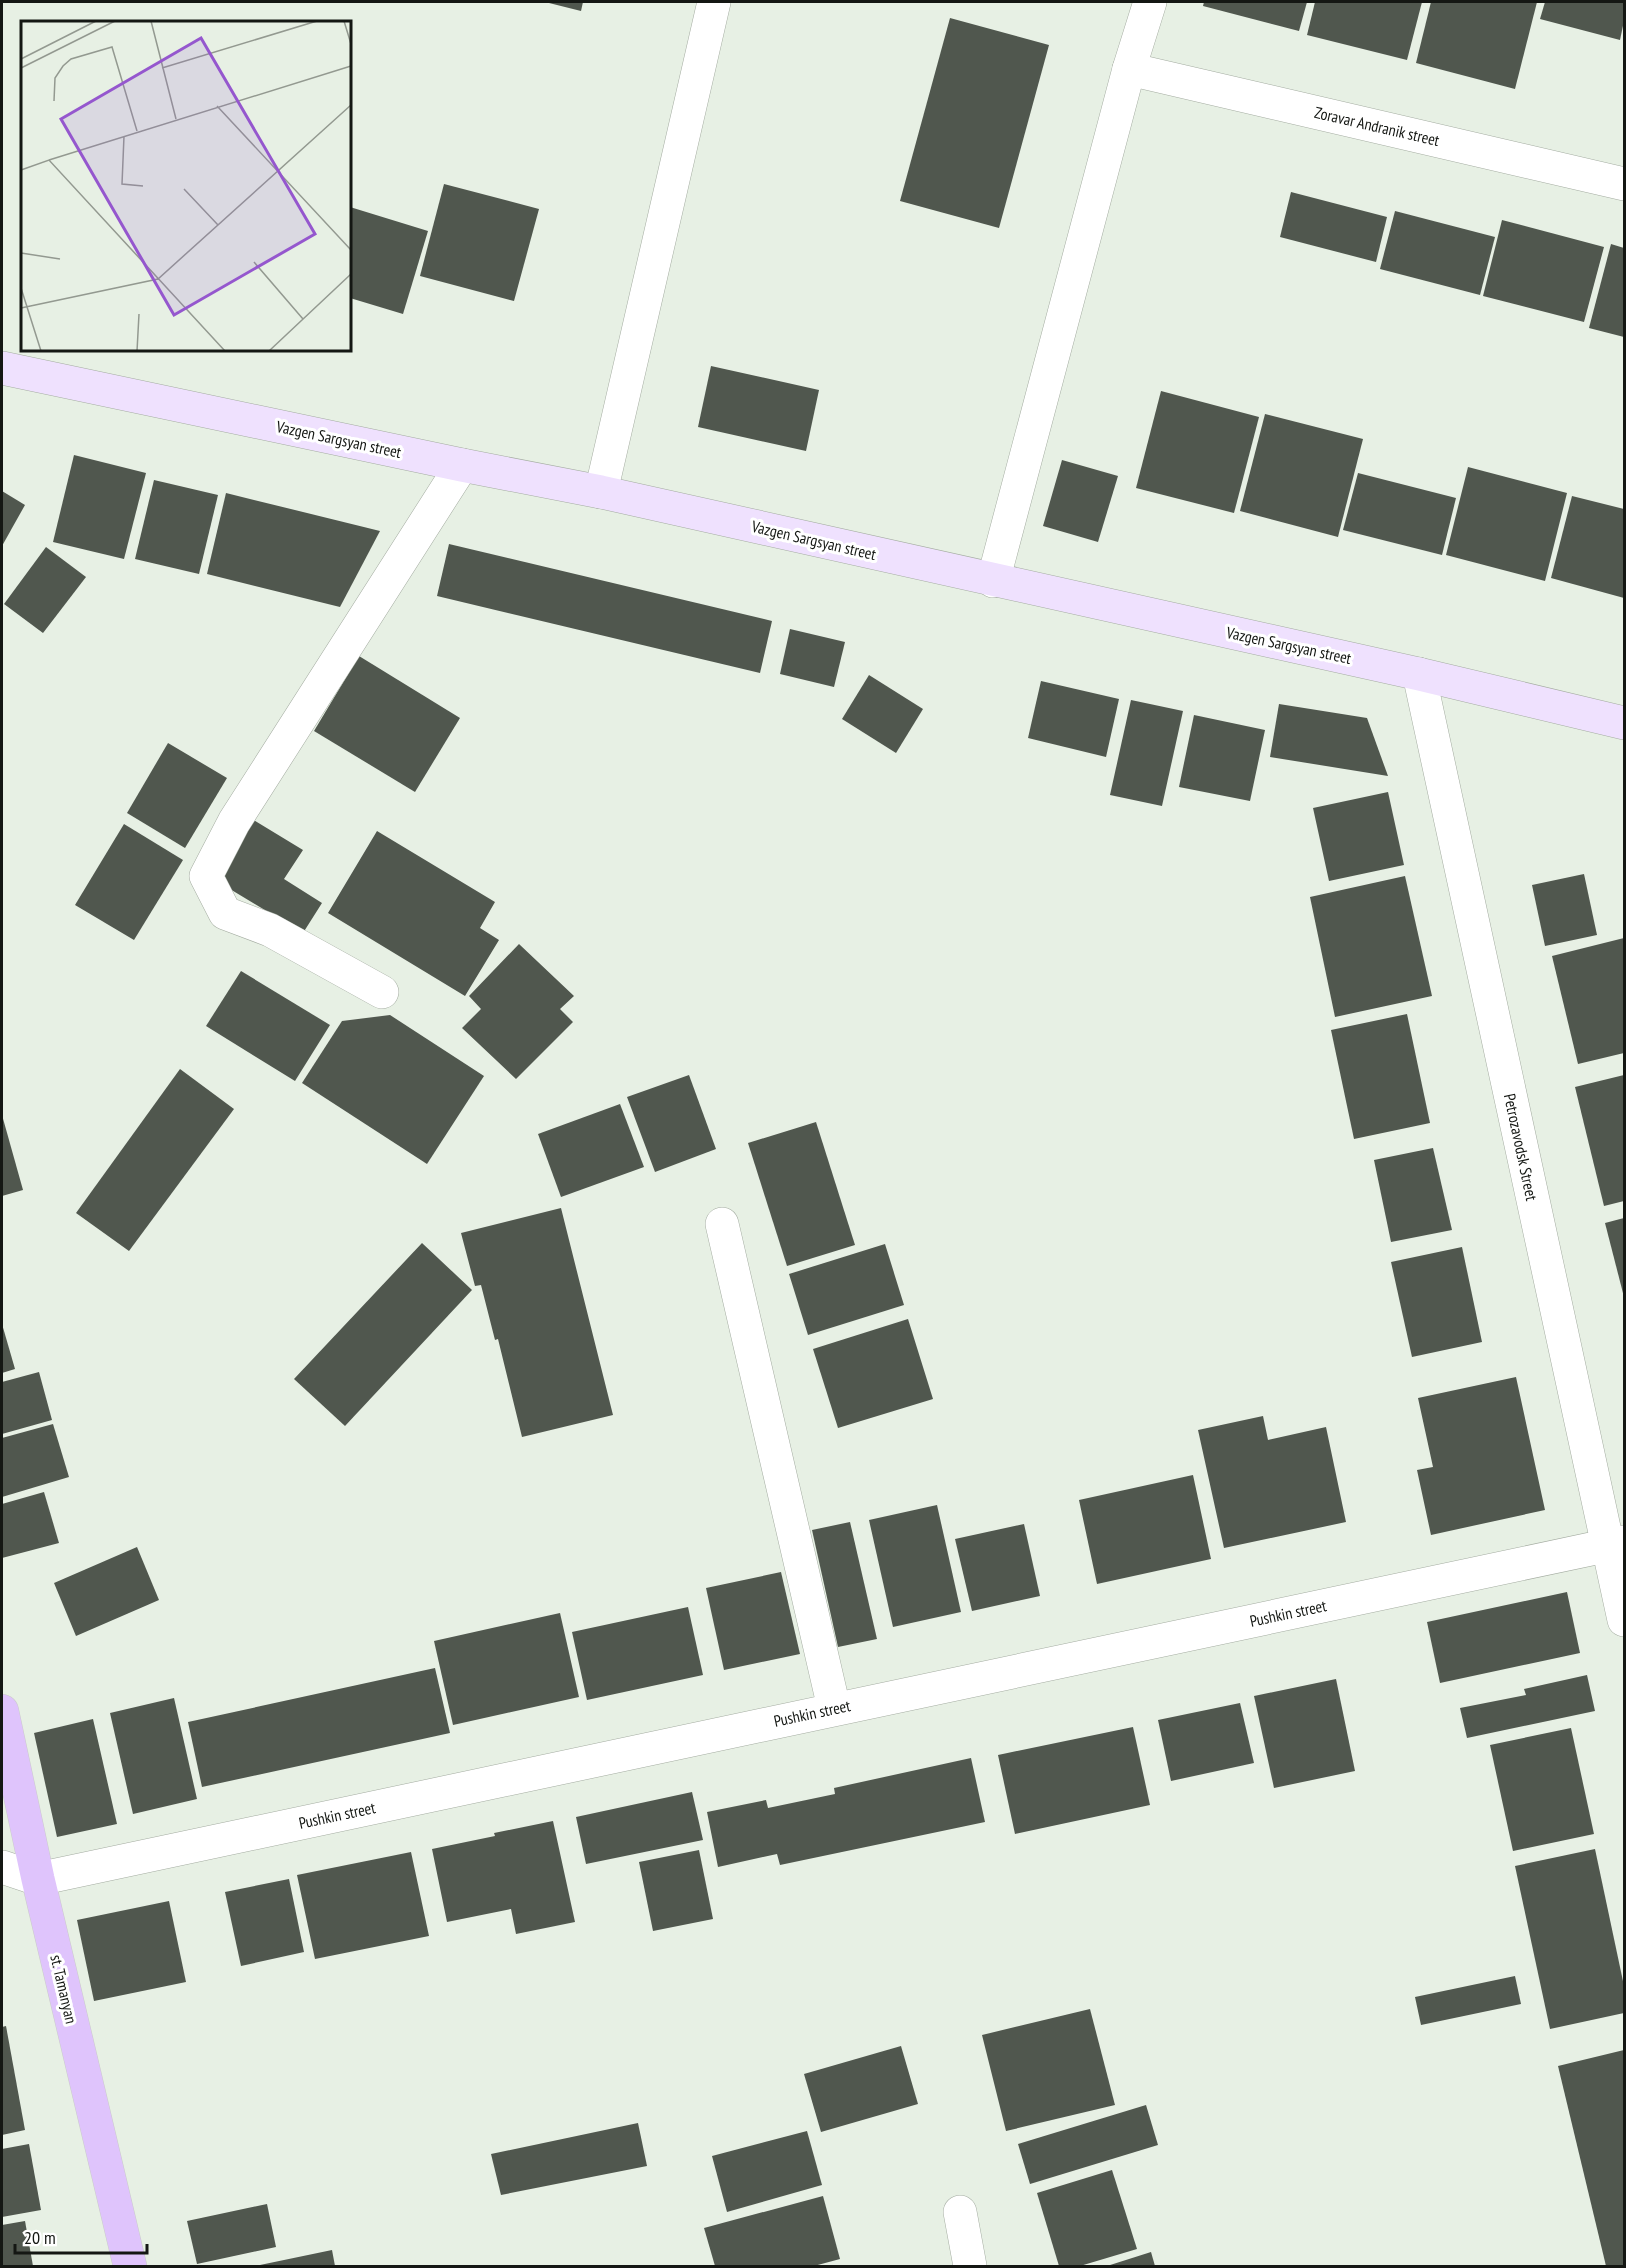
<svg xmlns="http://www.w3.org/2000/svg" width="1626" height="2268" font-family="'PT Sans Narrow',sans-serif">
<style>
.building{fill:#50574e}
.lines{fill:none;stroke-linecap:round;stroke-linejoin:round}
.street-casing{stroke:#a4aca1;stroke-width:34}
.secondary-casing{stroke:#a4aca1;stroke-width:34}
.primary-casing{stroke:#cbcccb;stroke-width:34}
.street{stroke:#fff;stroke-width:33}
.secondary{stroke:#efe1fe;stroke-width:33}
.primary{stroke:#dfc4fc;stroke-width:33}
.labels{text-anchor:middle;dominant-baseline:central;stroke-width:6;stroke-linejoin:round;paint-order:stroke}
.street-label{font-size:16px;fill:#141713;stroke:#fff}
.inset-road{fill:none;stroke:#939990;stroke-width:1.5}
.view{fill:#9557ce;fill-opacity:0.15;stroke:#9557ce;stroke-width:3}
.inset-edge{fill:none;stroke:#141713;stroke-width:3}
</style>
<rect width="100%" height="100%" fill="#e7f0e4"/>
<g class="building">
<polygon points="545,2 583,2 581,11"/>
<polygon points="1204,2 1307,2 1299,31 1203,6"/>
<polygon points="1315,2 1422,2 1407,60 1307,35"/>
<polygon points="1431,2 1537,2 1515,89 1416,63"/>
<polygon points="1545,2 1624,2 1624,21 1620,40 1540,19"/>
<polygon points="950,18 1049,45 999,228 900,201"/>
<polygon points="444,184 539,209 514,301 420,276"/>
<polygon points="1291,192 1387,217 1376,262 1280,237"/>
<polygon points="350,207 428,231 403,314 350,298"/>
<polygon points="1395,211 1495,237 1480,295 1380,269"/>
<polygon points="1502,220 1604,247 1584,322 1483,296"/>
<polygon points="1611,244 1624,248 1624,337 1589,328"/>
<polygon points="711,366 819,390 806,451 698,427"/>
<polygon points="1161,391 1259,417 1234,513 1136,488"/>
<polygon points="1265,414 1363,439 1338,537 1240,511"/>
<polygon points="74,455 146,473 124,559 53,542"/>
<polygon points="1062,460 1118,476 1098,542 1043,526"/>
<polygon points="1468,467 1567,493 1545,581 1446,555"/>
<polygon points="1358,473 1456,498 1442,555 1343,530"/>
<polygon points="154,480 218,495 199,574 135,559"/>
<polygon points="2,491 25,505 2,546"/>
<polygon points="226,493 380,531 340,607 207,574"/>
<polygon points="1572,496 1624,509 1624,598 1551,578"/>
<polygon points="449,544 772,621 760,673 437,596"/>
<polygon points="46,547 86,577 43,633 4,604"/>
<polygon points="790,629 845,642 834,687 780,674"/>
<polygon points="359,656 460,718 415,792 314,731"/>
<polygon points="869,675 923,709 896,753 842,719"/>
<polygon points="1041,681 1119,699 1106,757 1028,738"/>
<polygon points="1131,700 1183,711 1162,806 1110,795"/>
<polygon points="1279,704 1367,718 1388,776 1270,757"/>
<polygon points="1194,715 1265,730 1250,801 1179,787"/>
<polygon points="168,743 227,778 185,848 127,813"/>
<polygon points="1388,792 1404,865 1329,881 1313,808"/>
<polygon points="252,819 303,850 284,879 322,903 303,933 215,880"/>
<polygon points="124,824 183,860 134,940 75,905"/>
<polygon points="377,831 495,902 480,928 499,940 465,996 328,913"/>
<polygon points="1584,874 1597,935 1545,946 1532,885"/>
<polygon points="1405,876 1432,996 1335,1017 1310,897"/>
<polygon points="1624,938 1624,1053 1578,1064 1552,956"/>
<polygon points="519,944 574,996 560,1009 573,1022 516,1079 462,1028 481,1009 469,996"/>
<polygon points="241,971 330,1025 295,1081 206,1026"/>
<polygon points="1407,1014 1430,1123 1354,1139 1331,1030"/>
<polygon points="390,1015 484,1076 427,1164 302,1083 342,1021"/>
<polygon points="180,1069 234,1109 129,1251 76,1213"/>
<polygon points="689,1075 716,1149 655,1172 627,1097"/>
<polygon points="1624,1075 1624,1201 1604,1206 1575,1087"/>
<polygon points="620,1104 644,1167 561,1197 538,1134"/>
<polygon points="2,1115 23,1190 2,1196"/>
<polygon points="816,1122 855,1245 787,1266 748,1143"/>
<polygon points="1433,1148 1452,1230 1391,1242 1374,1160"/>
<polygon points="561,1208 613,1415 522,1437 498,1339 495,1340 481,1285 475,1286 461,1233"/>
<polygon points="1624,1218 1624,1297 1605,1223"/>
<polygon points="422,1243 472,1290 345,1426 294,1379"/>
<polygon points="885,1244 904,1305 808,1335 789,1274"/>
<polygon points="1462,1247 1482,1342 1412,1357 1391,1262"/>
<polygon points="908,1319 933,1399 838,1428 813,1349"/>
<polygon points="2,1324 15,1369 2,1373"/>
<polygon points="39,1372 52,1420 2,1434 2,1382"/>
<polygon points="1516,1377 1545,1510 1431,1535 1417,1470 1433,1467 1418,1398"/>
<polygon points="1263,1416 1268,1440 1326,1427 1346,1522 1224,1548 1198,1430"/>
<polygon points="53,1424 69,1477 2,1497 2,1438"/>
<polygon points="1193,1475 1211,1559 1097,1584 1079,1500"/>
<polygon points="44,1492 59,1543 2,1558 2,1504"/>
<polygon points="937,1505 961,1612 893,1627 869,1520"/>
<polygon points="850,1522 877,1639 838,1647 812,1530"/>
<polygon points="1024,1524 1040,1596 972,1611 955,1539"/>
<polygon points="137,1547 159,1600 76,1636 54,1583"/>
<polygon points="781,1572 800,1654 724,1670 706,1588"/>
<polygon points="1567,1592 1580,1653 1440,1683 1427,1622"/>
<polygon points="688,1607 703,1675 587,1700 572,1632"/>
<polygon points="560,1613 579,1697 453,1725 434,1641"/>
<polygon points="435,1668 450,1733 202,1787 188,1722"/>
<polygon points="1587,1675 1595,1711 1467,1738 1460,1708 1526,1695 1524,1689"/>
<polygon points="1336,1679 1355,1771 1274,1788 1254,1696"/>
<polygon points="174,1698 197,1799 133,1814 110,1713"/>
<polygon points="1240,1703 1254,1763 1171,1781 1158,1720"/>
<polygon points="93,1719 117,1824 57,1837 34,1733"/>
<polygon points="1133,1727 1150,1805 1015,1834 998,1755"/>
<polygon points="1571,1728 1594,1834 1513,1851 1490,1745"/>
<polygon points="971,1758 985,1822 780,1865 777,1854 718,1867 707,1812 766,1800 768,1808 835,1794 834,1788"/>
<polygon points="692,1792 703,1840 586,1864 576,1817"/>
<polygon points="553,1821 575,1922 516,1934 511,1909 447,1922 432,1849 495,1836 494,1833"/>
<polygon points="1595,1849 1624,1986 1624,2013 1550,2029 1515,1866"/>
<polygon points="699,1850 713,1919 653,1931 639,1862"/>
<polygon points="411,1852 429,1936 315,1959 297,1875"/>
<polygon points="289,1879 304,1952 241,1966 225,1892"/>
<polygon points="169,1901 186,1982 94,2001 77,1920"/>
<polygon points="1515,1976 1521,2004 1421,2025 1415,1997"/>
<polygon points="1090,2009 1115,2105 1006,2131 982,2035"/>
<polygon points="6,2026 25,2130 2,2135 2,2027"/>
<polygon points="901,2046 918,2104 821,2132 804,2074"/>
<polygon points="1624,2050 1624,2266 1606,2266 1558,2066"/>
<polygon points="1146,2105 1158,2145 1030,2184 1018,2144"/>
<polygon points="638,2123 647,2166 501,2195 491,2154"/>
<polygon points="807,2131 822,2185 727,2212 712,2156"/>
<polygon points="29,2144 41,2210 2,2217 2,2149"/>
<polygon points="1112,2170 1137,2249 1080,2266 1059,2266 1037,2193"/>
<polygon points="823,2196 840,2259 814,2266 715,2266 704,2228"/>
<polygon points="267,2204 276,2247 197,2264 187,2221"/>
<polygon points="25,2221 33,2266 2,2266 2,2225"/>
<polygon points="332,2250 335,2266 260,2266 260,2265"/>
<polygon points="1151,2252 1155,2266 1107,2266"/>
</g>
<g class="lines">
<g class="street-casing">
<g id="street">
<polyline points="1129,69 1624,184"/>
<polyline points="601,492 714,2"/>
<polyline points="993,581 1129,69 1150,2"/>
<polyline points="1419,674 1624,1620"/>
<polyline points="382,992 270,930 225,913 206,876 234,822 462,465"/>
<polyline points="722,1224 834,1708"/>
<polyline points="2,1867 38,1879 1624,1542"/>
<polyline points="960,2212 970,2266"/>
</g>
</g>
<g class="secondary-casing">
<polyline id="secondary" points="2,368 462,465 601,492 1419,674 1624,723"/>
</g>
<g class="primary-casing">
<polyline id="primary" points="2,1711 38,1879 130,2266"/>
</g>
<use href="#street" class="street"/>
<use href="#secondary" class="secondary"/>
<use href="#primary" class="primary"/>
</g>
<g class="labels">
<g class="street-label">
<text transform="translate(1377 126) rotate(13)">Zoravar Andranik street</text>
<text transform="translate(339 439) rotate(12)">Vazgen Sargsyan street</text>
<text transform="translate(814 540) rotate(13)">Vazgen Sargsyan street</text>
<text transform="translate(1289 645) rotate(12)">Vazgen Sargsyan street</text>
<text transform="translate(1521 1147) rotate(78)">Petrozavodsk Street</text>
<text transform="translate(1288 1613) rotate(-12)">Pushkin street</text>
<text transform="translate(812 1713) rotate(-12)">Pushkin street</text>
<text transform="translate(337 1815) rotate(-12)">Pushkin street</text>
<text transform="translate(64 1989) rotate(77)">st. Tamanyan</text>
</g>
</g>
<g transform="translate(21 21)">
<rect width="330" height="330" fill="#e7f0e4"/>
<path class="inset-road" d="M 130,0 L 155,98M 323,0 L 330,23M 0,38 L 75,0M 0,47 L 94,0M 141,47 L 296,0M 33,80 L 34,57 L 42,45 L 50,38 L 91,26 L 116,110M 196,85 L 330,229M 103,115 L 101,163 L 122,165M 28,139 L 330,45M 0,149 L 28,139 L 204,330M 163,168 L 197,204M 0,232 L 39,238M 233,241 L 282,298M 0,267 L 20,330M 0,287 L 137,258 L 330,84M 116,330 L 118,293M 248,330 L 330,253"/>
<path class="view" d="M 180,17 L 294,213 L 153,294 L 40,98 Z"/>
<rect width="330" height="330" class="inset-edge"/>
</g>
<rect width="1626" height="2268" fill="none" stroke="#141713" stroke-width="6"/>
<path d="M15 2244v9h132v-9" fill="none" stroke="#141713" stroke-width="3"/>
<text x="24" y="2244" font-size="18" fill="#141713" stroke="#ffffff" stroke-width="4.5" paint-order="stroke">20 m</text>
</svg>
